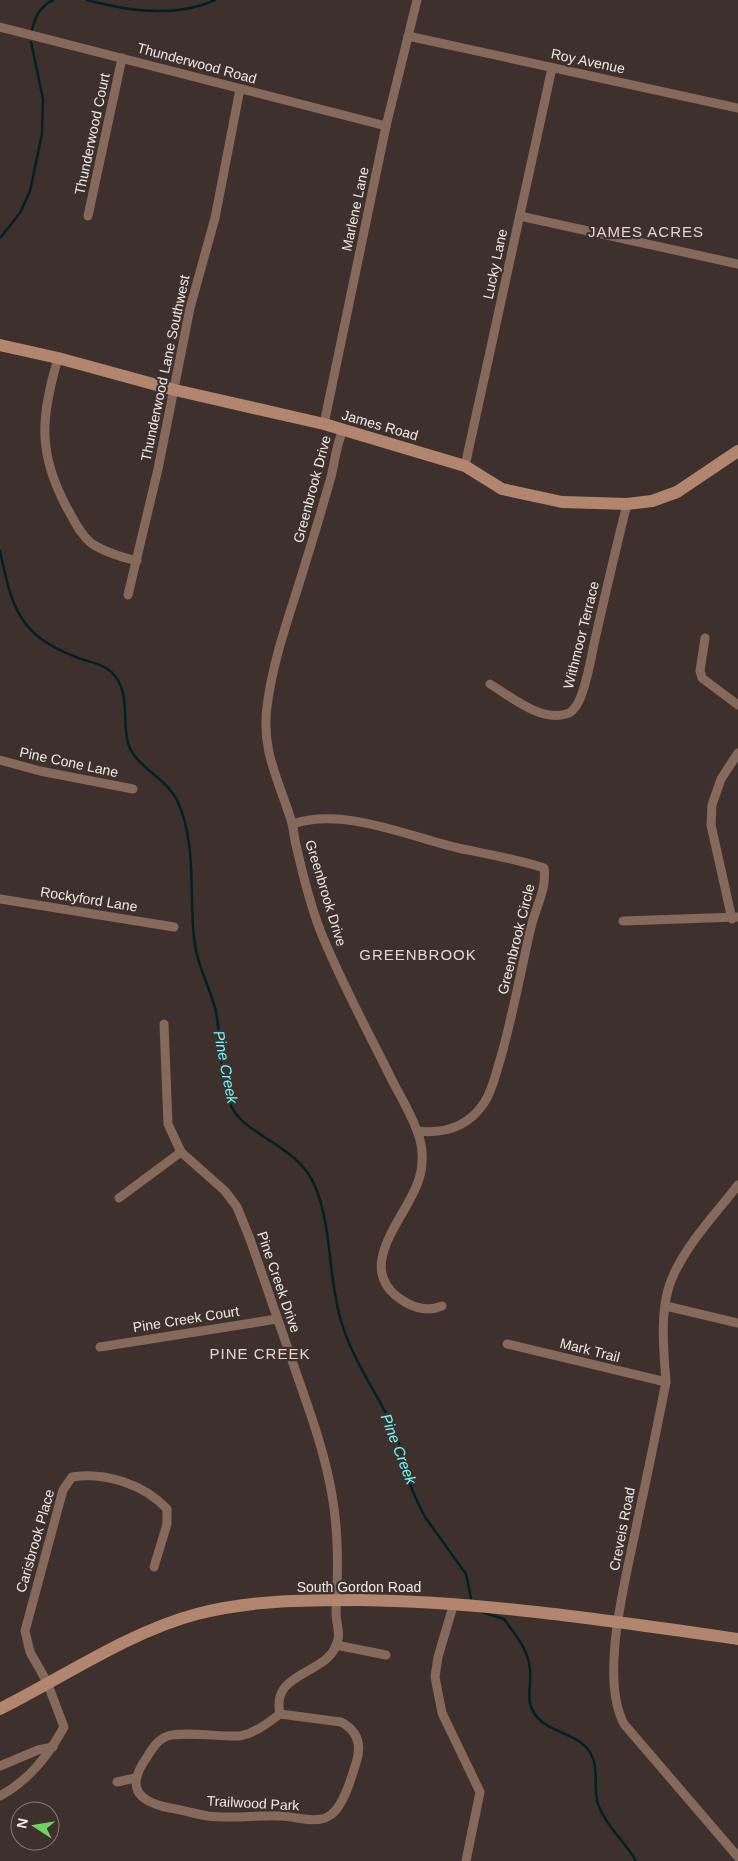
<svg xmlns="http://www.w3.org/2000/svg" width="738" height="1861" font-family="Arial,sans-serif">
<style>
.lines{fill:none;stroke-linecap:round;stroke-linejoin:round}
.stream{stroke:#012222;stroke-width:2.5}
.street{stroke:#85695b;stroke-width:9}
.secondary{stroke:#b2856f;stroke-width:12}
.labels{text-anchor:middle;dominant-baseline:central;stroke-width:4.5;stroke-linejoin:round;paint-order:stroke}
.street-label{font-size:14px;fill:#f0e8e5;stroke:#3e312d}
.neighbourhood-label{font-size:15px;letter-spacing:1px;fill:#e5d5cf;stroke:#3e312d}
.water-label{font-size:15px;font-style:italic;fill:#6cfdfe;stroke:#3e312d}
</style>
<rect width="100%" height="100%" fill="#3e312d"/>
<g class="lines">
<g class="stream">
<path d="M 87,0 C 127,11 176,18 215,0"/>
<path d="M 32,30 C 35,17 40,6 53,0"/>
<polyline points="0,238 20,213 30,191 42,134 43,99 31,42"/>
<path d="M 0,551 C 12,607 18,635 76,657 C 90,663 105,663 115,676 C 131,696 121,724 129,746 C 138,768 166,778 177,800 C 197,843 189,892 194,938 C 197,967 210,986 216,1012 C 222,1042 219,1078 231,1106 C 245,1136 298,1145 315,1186 C 332,1227 328,1275 340,1317 C 351,1358 375,1390 393,1427 C 401,1443 403,1459 407,1476 C 412,1490 418,1504 425,1517 L 466,1574 L 471,1598"/>
<path d="M 482,1612 L 504,1619 C 515,1634 528,1649 530,1669 C 532,1685 525,1698 534,1713 C 547,1734 581,1732 592,1756 C 599,1771 593,1789 598,1804 C 606,1827 625,1841 636,1861"/>
</g>
<g class="street">
<polyline points="0,27 386,126"/>
<polyline points="408,36 738,108"/>
<polyline points="88,216 122,58"/>
<polyline points="520,216 738,264"/>
<path d="M 58,358 C 41,417 37,452 67,508 C 74,520 80,534 91,543 C 104,552 121,557 137,561"/>
<polyline points="324,424 386,126 417,0"/>
<path d="M 343,430 C 336,445 335,461 331,477 C 323,505 315,533 306,561 C 292,609 273,657 267,707 C 261,750 279,781 291,820 C 294,829 294,839 297,849 C 304,880 312,913 325,942 C 344,987 367,1030 389,1074 C 398,1093 410,1111 417,1131 C 423,1145 424,1164 419,1179 C 408,1217 349,1269 405,1302 C 417,1309 430,1311 442,1306"/>
<polyline points="465,466 552,68"/>
<polyline points="128,595 158,469 190,308 215,218 240,89"/>
<polyline points="705,638 700,671 702,678 738,705"/>
<path d="M 490,684 C 510,696 540,722 566,714 C 572,713 576,707 579,701 C 588,681 591,656 596,635 C 606,591 616,548 627,504"/>
<polyline points="0,760 40,771 133,789"/>
<path d="M 293,824 C 344,807 407,836 458,848 C 487,854 516,859 544,868 C 547,889 536,906 531,927 C 521,970 513,1014 501,1057 C 496,1072 493,1090 484,1103 C 468,1127 445,1134 418,1131"/>
<polyline points="0,899 174,927"/>
<polyline points="732,919 711,825 712,805 721,779 738,753"/>
<polyline points="623,921 738,917"/>
<path d="M 164,1024 L 168,1124 L 181,1152 L 225,1191 L 237,1207 L 250,1239 C 265,1283 280,1327 296,1372 C 310,1412 325,1453 332,1495 C 339,1534 338,1574 336,1613 C 336,1622 340,1631 338,1639 C 332,1676 270,1669 280,1714 C 268,1723 255,1733 240,1736 C 222,1737 181,1731 168,1736 C 158,1739 152,1749 147,1757 C 126,1787 136,1801 170,1808 C 183,1810 195,1814 208,1816 C 231,1819 256,1815 280,1816 C 294,1816 308,1822 321,1819 C 325,1819 329,1816 332,1814 C 344,1804 351,1779 356,1763 C 362,1745 358,1731 341,1722 L 280,1714"/>
<path d="M 738,1185 C 715,1215 678,1253 668,1290 C 660,1319 664,1353 666,1382 C 657,1427 648,1473 638,1518 C 628,1571 598,1675 624,1724 L 738,1857"/>
<polyline points="119,1198 181,1152"/>
<polyline points="666,1306 738,1323"/>
<polyline points="507,1344 666,1382"/>
<polyline points="100,1347 277,1319"/>
<polyline points="454,1603 438,1657 435,1677 442,1713 480,1792 466,1861"/>
<polyline points="336,1645 386,1655"/>
<polyline points="0,1766 38,1750 53,1747"/>
<polyline points="117,1782 135,1778"/>
<path d="M 0,1796 C 29,1780 48,1756 64,1727 L 47,1682 L 30,1652 L 25,1631 L 63,1490 L 72,1477 C 105,1472 144,1484 167,1509 L 167,1524 L 154,1567"/>
</g>
<g class="secondary">
<polyline points="0,345 58,358 175,390 324,424 465,466 502,489 562,502 627,504 652,501 677,492 738,451"/>
<path d="M 0,1709 C 62,1678 131,1631 197,1614 C 250,1600 306,1600 361,1600 C 487,1602 613,1621 738,1639"/>
</g>
</g>
<g class="labels">
<g class="street-label">
<text transform="translate(588 61) rotate(12)">Roy Avenue</text>
<text transform="translate(197 63) rotate(15)">Thunderwood Road</text>
<text transform="translate(92 134) rotate(-78)">Thunderwood Court</text>
<text transform="translate(355 209) rotate(-78)">Marlene Lane</text>
<text transform="translate(495 264) rotate(-78)">Lucky Lane</text>
<text transform="translate(165 368) rotate(-78)">Thunderwood Lane Southwest</text>
<text transform="translate(380 425) rotate(16)">James Road</text>
<text transform="translate(312 489) rotate(-75)">Greenbrook Drive</text>
<text transform="translate(581 635) rotate(-76)">Withmoor Terrace</text>
<text transform="translate(69 762) rotate(12)">Pine Cone Lane</text>
<text transform="translate(326 893) rotate(73)">Greenbrook Drive</text>
<text transform="translate(89 899) rotate(9)">Rockyford Lane</text>
<text transform="translate(516 939) rotate(-76)">Greenbrook Circle</text>
<text transform="translate(279 1282) rotate(71)">Pine Creek Drive</text>
<text transform="translate(186 1319) rotate(-9)">Pine Creek Court</text>
<text transform="translate(590 1350) rotate(14)">Mark Trail</text>
<text transform="translate(622 1529) rotate(-79)">Creveis Road</text>
<text transform="translate(35 1541) rotate(-74)">Carisbrook Place</text>
<text x="359" y="1587">South Gordon Road</text>
<text transform="translate(253 1803) rotate(3)">Trailwood Park</text>
</g>
<g class="neighbourhood-label">
<text x="646" y="231">JAMES ACRES</text>
<text x="418" y="954">GREENBROOK</text>
<text x="260" y="1353">PINE CREEK</text>
</g>
<g class="water-label">
<text transform="translate(226 1067) rotate(79)">Pine Creek</text>
<text transform="translate(399 1449) rotate(69)">Pine Creek</text>
</g>
</g>
<g transform="translate(35 1826) rotate(282)"><circle r="24" fill="#3e312d" stroke="#857a77"/>
<path d="M0-4L9 19L0 12L-9 19Z" fill="#6cd362"/>
<text y="-8" font-size="14" font-weight="bold" text-anchor="middle" fill="#f0e8e5">N</text>
</g>
</svg>
